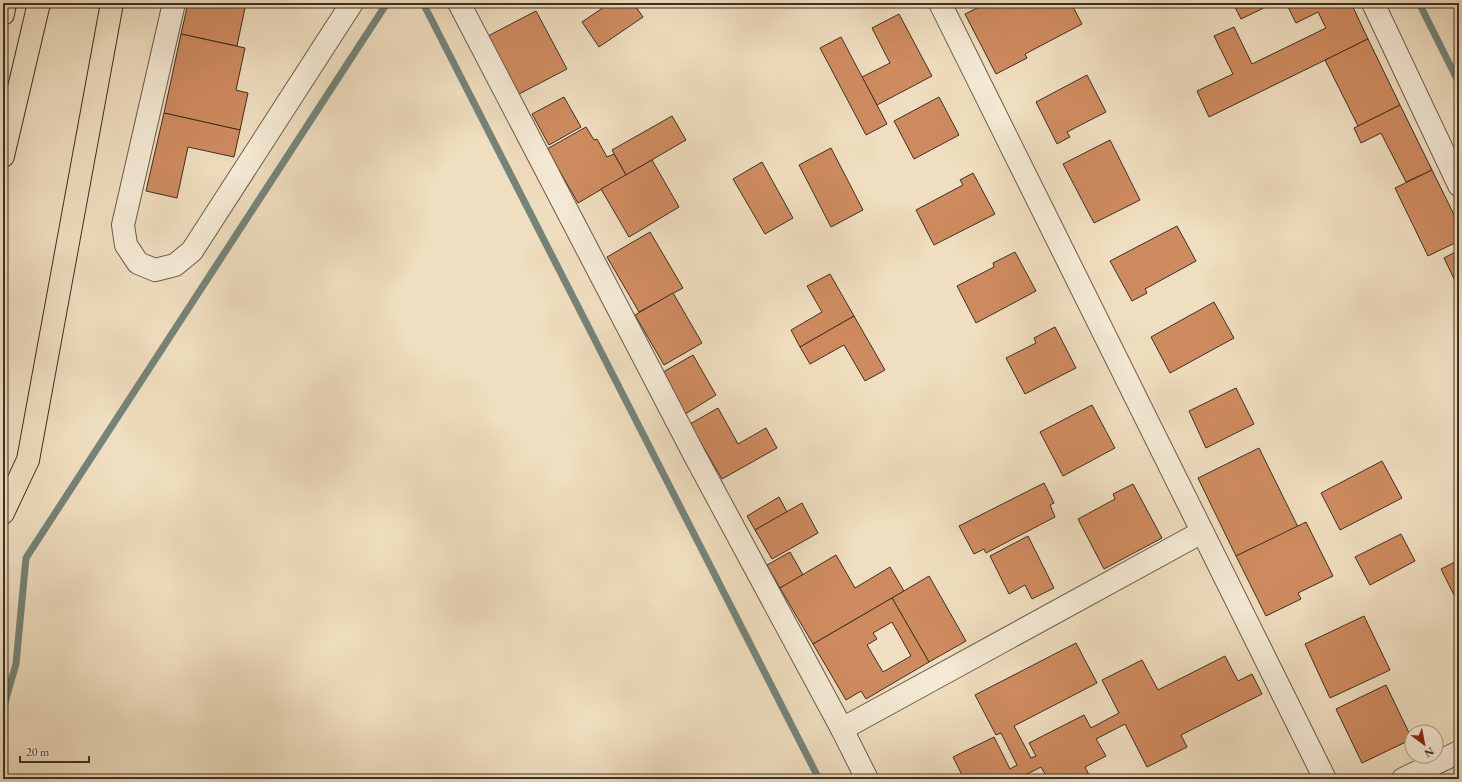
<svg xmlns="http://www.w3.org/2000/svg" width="1462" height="782" font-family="'EB Garamond',serif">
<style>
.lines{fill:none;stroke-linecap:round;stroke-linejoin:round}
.stream{stroke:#758478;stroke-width:7}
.building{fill:#cf8b60;stroke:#3d3022;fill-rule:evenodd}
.street-casing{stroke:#6a5c49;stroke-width:24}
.highway-casing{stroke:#3d3022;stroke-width:24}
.street{stroke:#f5ead5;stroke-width:22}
.highway{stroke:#efdebf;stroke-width:22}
</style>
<rect width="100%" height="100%" fill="#efdebf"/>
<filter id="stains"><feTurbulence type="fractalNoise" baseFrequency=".005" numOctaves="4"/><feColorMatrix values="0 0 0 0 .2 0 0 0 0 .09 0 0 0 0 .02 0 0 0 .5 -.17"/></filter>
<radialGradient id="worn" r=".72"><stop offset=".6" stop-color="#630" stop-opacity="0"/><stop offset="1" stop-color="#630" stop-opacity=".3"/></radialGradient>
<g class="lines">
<g class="stream">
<polyline points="423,3 819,779"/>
<polyline points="1419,3 1459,83"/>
<polyline points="3,709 16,664 26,558 387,3"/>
</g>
</g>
<g class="building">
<polygon points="188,3 246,3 237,46 181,34"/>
<polygon points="610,3 633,3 643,17 599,47 582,22"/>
<polygon points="987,3 1071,3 1082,24 1025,54 1027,58 996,74 965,14"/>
<polygon points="1233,3 1274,3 1241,19"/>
<polygon points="1286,3 1351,3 1368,39 1209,117 1197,91 1233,74 1214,36 1234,27 1252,64 1326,28 1318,12 1296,23"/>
<polygon points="536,11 567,69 519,94 488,36"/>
<polygon points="899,14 932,76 877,105 862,77 890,63 872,28"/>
<polygon points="181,34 245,48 236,90 248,93 240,130 164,113"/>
<polygon points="841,37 887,124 866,135 820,48"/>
<polygon points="1368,39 1400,105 1358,126 1325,60"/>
<polygon points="1087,75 1106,112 1067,132 1070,137 1057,144 1036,102"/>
<polygon points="564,97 581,127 549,145 532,114"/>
<polygon points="939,97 959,135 914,159 894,121"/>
<polygon points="1400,105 1432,170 1406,182 1381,133 1361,143 1354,128"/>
<polygon points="164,113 240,130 234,157 188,147 177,198 146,191"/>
<polygon points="672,116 686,140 626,175 612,150"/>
<polygon points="586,127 594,140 597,139 607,157 614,154 626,175 578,203 547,149"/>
<polygon points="1110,140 1140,200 1094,223 1063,164"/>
<polygon points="831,148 863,210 831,227 799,165"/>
<polygon points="652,160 679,207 629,237 601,189"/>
<polygon points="762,162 793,218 765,234 733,179"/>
<polygon points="1432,170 1459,225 1459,241 1428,256 1395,188"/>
<polygon points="973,173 995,214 934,245 916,210 963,185 960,180"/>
<polygon points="1177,226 1196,261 1145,289 1147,293 1132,301 1110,261"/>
<polygon points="650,232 683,288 639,312 607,257"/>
<polygon points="1459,250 1459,289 1444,258"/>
<polygon points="1015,252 1036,291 976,323 957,286 994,267 993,263"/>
<polygon points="830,274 854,316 800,347 791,330 822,312 807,286"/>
<polygon points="673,293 702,343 664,365 635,315"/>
<polygon points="1214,302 1234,338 1170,373 1151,337"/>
<polygon points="854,316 885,370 865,381 844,345 810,364 800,347"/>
<polygon points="1055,327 1076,368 1025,394 1006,358 1036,343 1034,338"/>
<polygon points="693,355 716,395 682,416 658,375"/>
<polygon points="1236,388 1254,424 1206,448 1189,411"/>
<polygon points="1092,405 1115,448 1063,476 1040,432"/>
<polygon points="718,408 738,444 766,428 777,448 722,479 690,424"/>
<polygon points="1259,448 1298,527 1236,556 1198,478"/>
<polygon points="1382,461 1402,498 1340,530 1321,493"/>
<polygon points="1044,483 1054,503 1050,505 1055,517 986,553 984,549 974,554 959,526"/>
<polygon points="1133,484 1162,538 1104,569 1078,519 1115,499 1113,494"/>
<polygon points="779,497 787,512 755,530 747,516"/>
<polygon points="802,503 818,533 772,559 755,530"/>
<polygon points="1306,522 1333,576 1298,593 1301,599 1266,616 1236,556"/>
<polygon points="1401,534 1415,561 1370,585 1355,557"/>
<polygon points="1028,536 1054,588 1032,599 1025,585 1009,594 990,556"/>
<polygon points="790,552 803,575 780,588 767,565"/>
<polygon points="836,555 855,588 890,567 904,591 813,644 780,588"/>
<polygon points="1459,560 1459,605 1441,569"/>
<polygon points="929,576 966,641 929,662 892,598"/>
<path d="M 892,598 L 929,662 L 866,699 L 861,691 L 846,700 L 813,644 ZM 892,622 L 911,656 L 883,672 L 867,645 L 877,639 L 873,633 Z"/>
<polygon points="1364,616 1390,670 1330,698 1305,644"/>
<polygon points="1076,643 1097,683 1014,726 1031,758 1036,756 1029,743 1084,715 1091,728 1119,713 1102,680 1142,660 1158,690 1225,656 1238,681 1252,674 1262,694 1181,735 1187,747 1147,767 1125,724 1096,739 1106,756 1085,767 1091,779 1074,779 1072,774 1062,779 1048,779 1041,767 1017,779 964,779 953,757 994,737 1010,769 1017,765 1001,733 996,735 975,695"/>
<polygon points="1386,685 1412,739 1362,763 1336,709"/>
</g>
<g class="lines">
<g class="street-casing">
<g id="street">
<polyline points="174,3 123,225 126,245 138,263 155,270 175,265 192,251 352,3"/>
<polyline points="459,3 695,456 842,729 867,779"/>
<polyline points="940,3 1325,779"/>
<polyline points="1373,3 1459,185"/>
<polyline points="842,729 1202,532"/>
<polyline points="1403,779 1459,752"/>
</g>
</g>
<g class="highway-casing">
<g id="highway">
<polyline points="3,14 5,3"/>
<polyline points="3,156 39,3"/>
<polyline points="3,513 28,460 112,3"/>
</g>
</g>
<use href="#street" class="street"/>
<use href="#highway" class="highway"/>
</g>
<rect width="1462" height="782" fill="none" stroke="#efdebf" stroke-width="16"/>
<rect x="4" y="4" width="1454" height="774" fill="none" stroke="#3d3022" stroke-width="2"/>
<rect x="8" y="8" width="1446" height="766" fill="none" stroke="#3d3022"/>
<g transform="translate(1424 744) rotate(148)"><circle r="19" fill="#f5ead5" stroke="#aba08d"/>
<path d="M0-3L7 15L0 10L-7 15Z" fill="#8f2418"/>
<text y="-6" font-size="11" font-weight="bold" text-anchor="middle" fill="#3d3022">N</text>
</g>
<path d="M20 756v6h69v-6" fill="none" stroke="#3d3022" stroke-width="2"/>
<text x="26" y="756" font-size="12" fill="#3d3022" stroke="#f5ead5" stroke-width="3" paint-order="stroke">20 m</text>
<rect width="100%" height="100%" filter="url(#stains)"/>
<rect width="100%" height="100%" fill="url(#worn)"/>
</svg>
